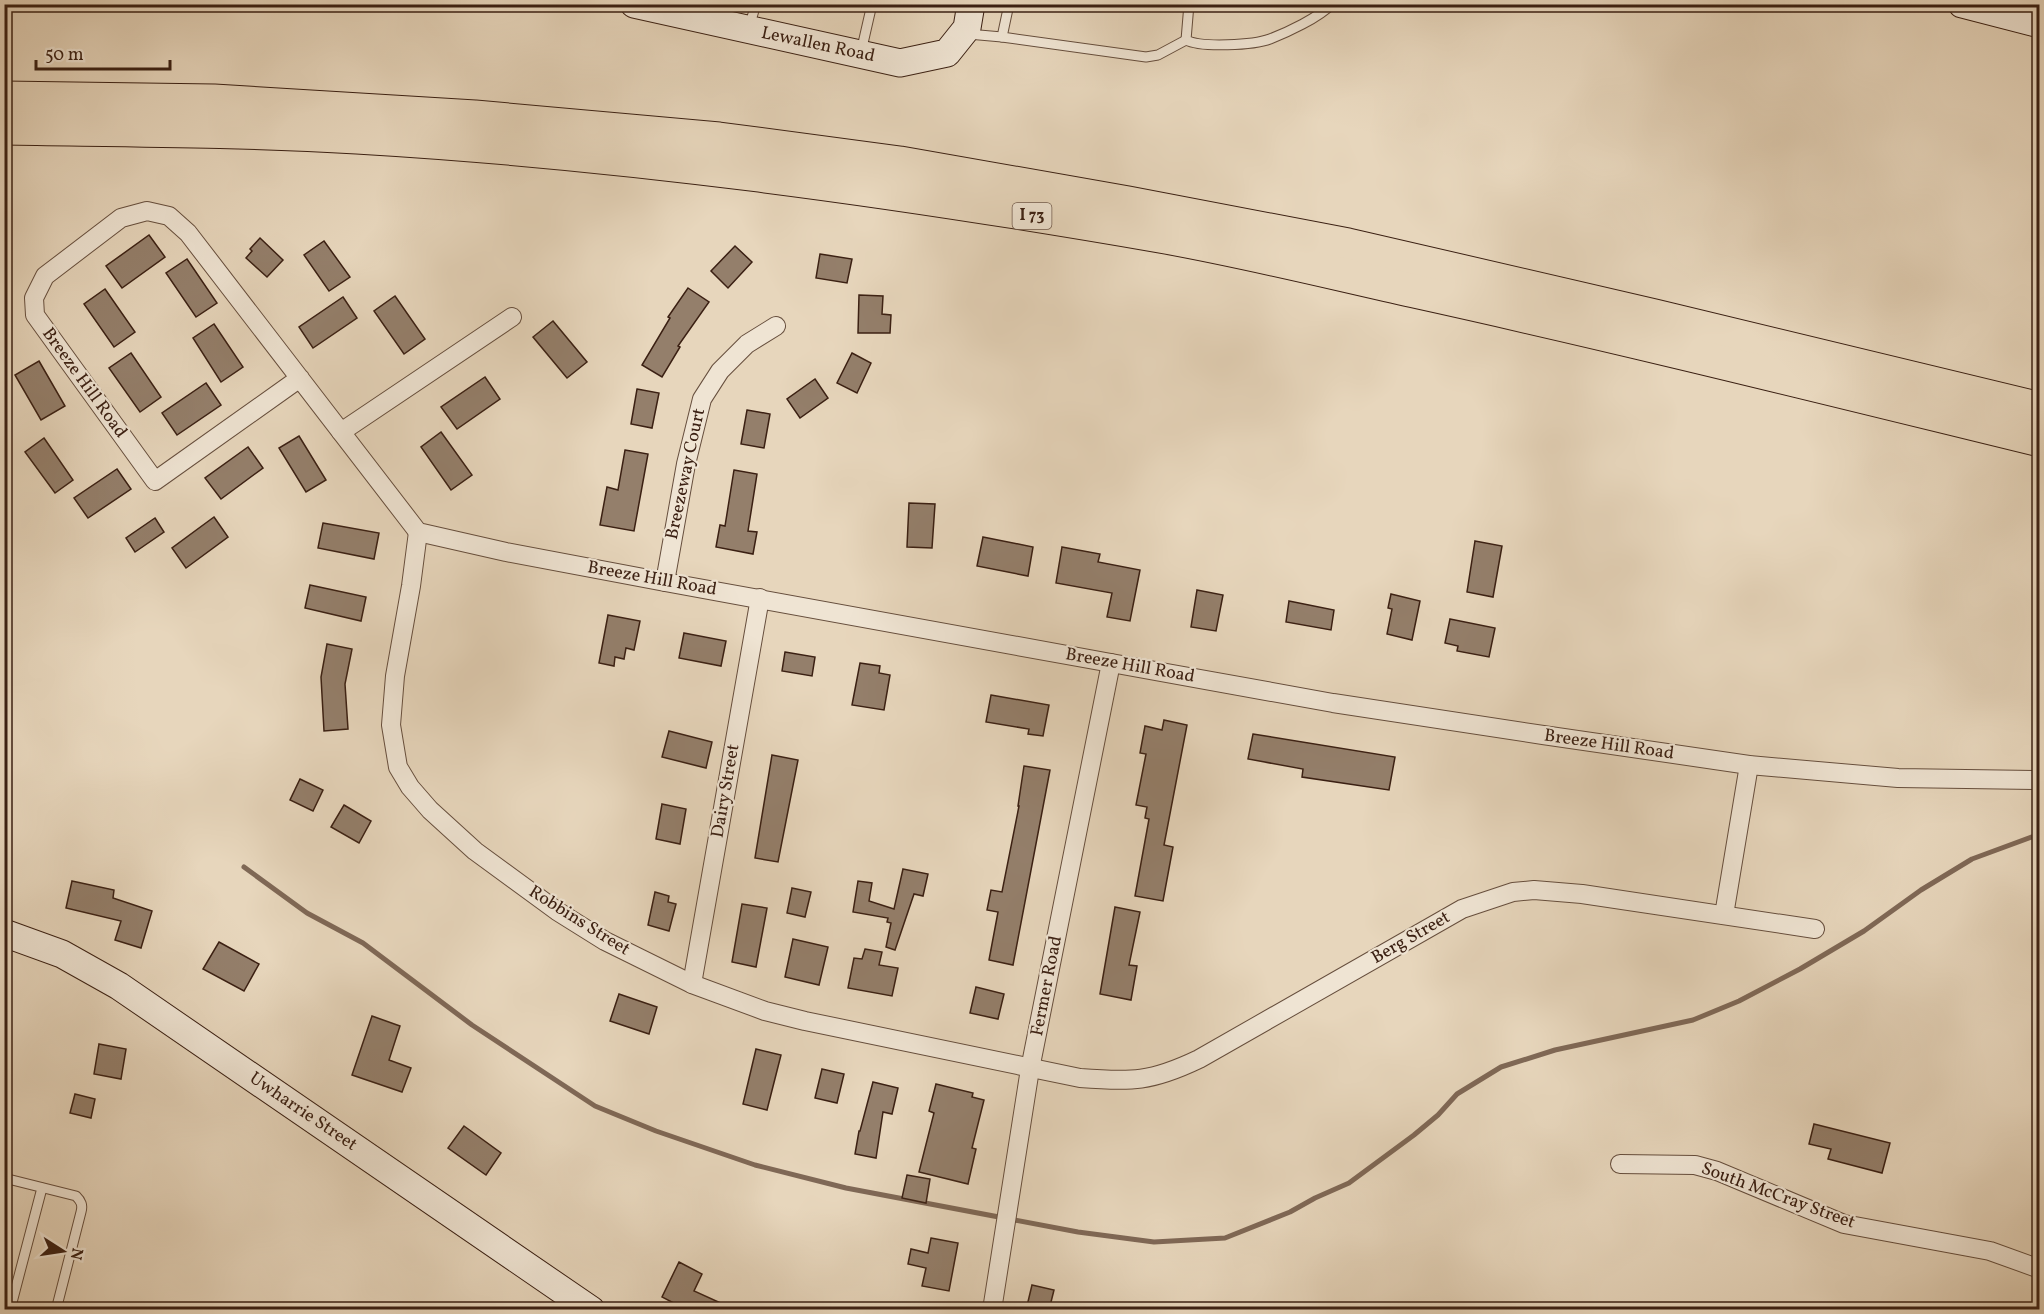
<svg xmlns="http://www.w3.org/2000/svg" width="2044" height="1314" font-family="Vollkorn,serif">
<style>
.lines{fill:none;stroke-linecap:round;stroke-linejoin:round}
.stream{stroke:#7f6856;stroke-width:5}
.building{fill:#947f6b;stroke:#3b2013;stroke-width:1.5}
.lane-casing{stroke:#664e3d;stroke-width:11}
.street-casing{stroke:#664e3d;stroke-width:20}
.secondary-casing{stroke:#3b2013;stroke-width:29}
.highway-casing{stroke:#3b2013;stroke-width:35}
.lane{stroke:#efe4d3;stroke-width:9}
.street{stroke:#efe4d3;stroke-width:18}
.secondary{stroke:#efe4d3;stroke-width:27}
.highway{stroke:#e7d6bc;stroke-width:33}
.labels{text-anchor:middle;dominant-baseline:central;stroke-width:4.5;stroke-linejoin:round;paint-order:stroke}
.shield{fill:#efe4d3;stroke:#715b4d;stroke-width:1.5}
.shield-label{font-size:16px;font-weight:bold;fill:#3b2013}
.street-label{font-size:18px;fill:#3b2013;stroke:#efe4d3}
</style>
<rect width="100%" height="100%" fill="#e7d6bc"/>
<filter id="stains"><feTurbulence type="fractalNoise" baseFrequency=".00333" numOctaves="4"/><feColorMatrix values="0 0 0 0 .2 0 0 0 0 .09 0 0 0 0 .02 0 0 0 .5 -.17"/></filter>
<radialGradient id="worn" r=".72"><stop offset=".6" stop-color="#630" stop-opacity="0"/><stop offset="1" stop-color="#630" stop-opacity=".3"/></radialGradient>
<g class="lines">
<polyline class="stream" points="244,867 307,913 363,943 472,1025 595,1106 656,1131 755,1165 846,1188 1078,1232 1154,1242 1225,1238 1290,1212 1315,1198 1349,1183 1414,1135 1438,1115 1457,1094 1501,1067 1555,1050 1693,1020 1739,1001 1800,969 1864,931 1921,890 1972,859 2040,834"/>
</g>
<g class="building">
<polygon points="149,235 165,257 122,288 106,266"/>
<polygon points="260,238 283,260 267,277 246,258 252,251 250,249"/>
<polygon points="324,241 350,277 329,291 304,255"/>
<polygon points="735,246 752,262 728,288 711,271"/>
<polygon points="820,254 852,259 847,283 816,278"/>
<polygon points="187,259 217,303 196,317 166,273"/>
<polygon points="688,288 709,302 678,346 680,347 662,377 642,365 670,318 668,317"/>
<polygon points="105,289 135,332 114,347 84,304"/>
<polygon points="859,295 883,296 882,314 891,315 890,333 858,333"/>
<polygon points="395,296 425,339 404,354 374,311"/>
<polygon points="343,297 357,318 313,348 299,327"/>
<polygon points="553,321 587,362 567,378 533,337"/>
<polygon points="214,324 243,367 221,382 193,338"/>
<polygon points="131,353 161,397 140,412 109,368"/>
<polygon points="852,353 871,363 857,393 837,383"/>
<polygon points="39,361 65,406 41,420 15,375"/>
<polygon points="485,377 500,399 457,429 441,407"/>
<polygon points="815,379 828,398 800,418 787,399"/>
<polygon points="206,383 221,405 177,435 162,413"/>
<polygon points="637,389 659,393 652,428 631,424"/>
<polygon points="747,410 770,414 764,448 741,444"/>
<polygon points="441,432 472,475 451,490 421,447"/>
<polygon points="299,436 326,480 306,492 279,448"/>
<polygon points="44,438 73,480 55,493 25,452"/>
<polygon points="248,447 263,468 221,499 205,478"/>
<polygon points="625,450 648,454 634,531 600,525 607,487 618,490"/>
<polygon points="117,469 131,489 88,518 74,498"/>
<polygon points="734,470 757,474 748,531 757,532 753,554 716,547 720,525 725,526"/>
<polygon points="909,503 935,504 932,548 907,547"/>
<polygon points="214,517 228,537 186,568 172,548"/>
<polygon points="155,518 164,532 135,552 126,538"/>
<polygon points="323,523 379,533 374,559 318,548"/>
<polygon points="983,537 1033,547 1028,576 977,566"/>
<polygon points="1475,541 1502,546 1493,597 1467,592"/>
<polygon points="1062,547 1100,554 1098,562 1140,570 1130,621 1107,617 1112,593 1056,583"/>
<polygon points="310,585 366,597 361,621 305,608"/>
<polygon points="1197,590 1223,595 1216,631 1191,627"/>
<polygon points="1391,594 1420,601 1412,640 1387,634 1392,609 1388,608"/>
<polygon points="1289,601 1334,610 1331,630 1286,622"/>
<polygon points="608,615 640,621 634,650 626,648 624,659 615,657 614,666 599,663"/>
<polygon points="1450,619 1495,628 1489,657 1457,651 1458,646 1445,643"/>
<polygon points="684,633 726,641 721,666 679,658"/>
<polygon points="327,644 352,649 345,684 348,729 324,731 321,677"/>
<polygon points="785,652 815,657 812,676 782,671"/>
<polygon points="860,663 880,666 879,673 890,675 884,710 852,705"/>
<polygon points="991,695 1049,705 1043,736 1028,734 1029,729 986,722"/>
<polygon points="1164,720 1187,725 1164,845 1173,847 1163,901 1135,896 1149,819 1145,818 1147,807 1136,805 1146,754 1140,753 1145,726 1162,730"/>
<polygon points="669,731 712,742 706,768 662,757"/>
<polygon points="1253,734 1395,757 1389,790 1302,777 1303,769 1248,759"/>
<polygon points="772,755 798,760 778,862 755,858"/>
<polygon points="1024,766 1050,770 1013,965 989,960 998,912 987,910 991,890 1002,892 1019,806 1018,806"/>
<polygon points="300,779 323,790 313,811 290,800"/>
<polygon points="662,804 686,809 680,844 656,839"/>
<polygon points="344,805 371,821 359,843 331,827"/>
<polygon points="903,869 928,874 923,896 914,894 895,950 886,947 891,923 887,922 888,918 853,912 858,881 872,883 869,901 894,909"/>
<polygon points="72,881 114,890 113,898 152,911 141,948 115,940 121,921 66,908"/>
<polygon points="792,888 811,892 805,917 787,913"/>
<polygon points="655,892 669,896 668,902 676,904 669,931 648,925"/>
<polygon points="742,904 767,908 756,967 732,962"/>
<polygon points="1115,907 1140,912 1129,965 1137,966 1131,1000 1100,994"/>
<polygon points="793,939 828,947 819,985 785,977"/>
<polygon points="219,942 259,964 244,991 203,969"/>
<polygon points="865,949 882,952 879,965 898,968 892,996 848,988 854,958 862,959"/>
<polygon points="976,987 1004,994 998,1019 970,1013"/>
<polygon points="619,994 657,1007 649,1034 610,1021"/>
<polygon points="372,1016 400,1026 389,1060 411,1068 402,1092 352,1075"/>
<polygon points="99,1044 126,1049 121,1079 94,1074"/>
<polygon points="756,1049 781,1055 767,1110 743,1104"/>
<polygon points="822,1069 844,1074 837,1103 815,1098"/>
<polygon points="873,1082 898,1088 892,1114 883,1112 876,1158 855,1154 859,1131 860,1131"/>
<polygon points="936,1084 973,1093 972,1097 984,1100 972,1148 976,1149 968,1184 919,1172 934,1113 929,1111"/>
<polygon points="75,1094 95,1099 91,1118 70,1113"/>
<polygon points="1814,1124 1890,1143 1882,1173 1828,1159 1831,1149 1809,1144"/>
<polygon points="464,1126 501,1153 486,1175 448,1148"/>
<polygon points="907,1175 930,1179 926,1203 902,1198"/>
<polygon points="931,1238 958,1243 949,1291 922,1286 926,1268 908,1264 911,1249 928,1253"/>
<polygon points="679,1262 702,1274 694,1291 736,1310 687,1310 662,1297"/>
<polygon points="1032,1285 1054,1290 1049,1310 1026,1310"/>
</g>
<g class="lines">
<g class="lane-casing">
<g id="lane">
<polyline points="1009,4 1002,37 1146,57 1158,55 1186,40"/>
<path d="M 1189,4 L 1186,40 C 1201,48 1254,45 1270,39 C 1288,32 1318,18 1332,4"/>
<polyline points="749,27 756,4"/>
<polyline points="968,34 1002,37"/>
<polyline points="861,52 872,4"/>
<path d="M 4,1178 L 76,1196 C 81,1201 83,1205 81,1212 L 56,1310"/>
<polyline points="10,1310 42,1188"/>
</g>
</g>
<g class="street-casing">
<g id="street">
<polyline points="300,378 155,481 35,315 34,298 45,276 121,218 147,211 169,216 188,233 418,532 506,552 665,582 1111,663 1333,703 1543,735 1749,765 1898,778 2040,780"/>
<polyline points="341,432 512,317"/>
<path d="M 418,532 L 411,586 L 395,676 L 391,725 L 398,767 L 410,787 L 430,810 L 475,851 L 557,911 L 605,941 L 692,984 L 765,1011 L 805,1021 L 1080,1078 C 1132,1082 1151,1082 1199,1059 L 1462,909 L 1513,892 L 1534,890 L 1582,894 L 1815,929"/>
<polyline points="665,582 686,464 702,399 720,371 747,344 776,326"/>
<polyline points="1724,915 1749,765"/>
<polyline points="692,984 760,598"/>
<polyline points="1620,1164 1695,1165 1717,1171 1844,1224 1990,1251 2040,1269"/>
<polyline points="992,1310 1030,1069 1111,663"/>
</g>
</g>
<g class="secondary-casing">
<g id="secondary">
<polyline points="634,4 900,63 947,53 967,28 971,4"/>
<polyline points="1962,4 2040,24"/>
<polyline points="4,933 62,954 119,986 591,1310"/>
</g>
</g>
<g class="highway-casing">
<g id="highway">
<polyline points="4,98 214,101 475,117 719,139 900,163 1128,203 1348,245 1655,316 2040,409"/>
<path d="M 4,128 C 122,130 240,130 357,137 C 627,153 894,190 1160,236 C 1245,251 1329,272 1414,291 C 1623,337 1831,389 2040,440"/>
</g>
</g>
<use href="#lane" class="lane"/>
<use href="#street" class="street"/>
<use href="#secondary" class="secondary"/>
<use href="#highway" class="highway"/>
</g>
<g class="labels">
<rect class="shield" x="1012.5" y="203" width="39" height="26" rx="4.5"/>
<g class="shield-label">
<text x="1032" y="216">I 73</text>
</g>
<g class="street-label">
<text transform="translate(818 45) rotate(12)">Lewallen Road</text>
<text transform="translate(84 383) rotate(54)">Breeze Hill Road</text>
<text transform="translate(686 474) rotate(-78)">Breezeway Court</text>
<text transform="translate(652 579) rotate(10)">Breeze Hill Road</text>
<text transform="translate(1130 666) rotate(10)">Breeze Hill Road</text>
<text transform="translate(1609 745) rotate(8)">Breeze Hill Road</text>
<text transform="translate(726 791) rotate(-80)">Dairy Street</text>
<text transform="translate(579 921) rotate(32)">Robbins Street</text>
<text transform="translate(1411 938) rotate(-30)">Berg Street</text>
<text transform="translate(1047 986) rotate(-79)">Fermer Road</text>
<text transform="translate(303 1112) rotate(34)">Uwharrie Street</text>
<text transform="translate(1778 1196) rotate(20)">South McCray Street</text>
</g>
</g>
<rect width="2044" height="1314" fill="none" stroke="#e7d6bc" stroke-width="24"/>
<rect x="6" y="6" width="2032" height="1302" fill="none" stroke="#3b2013" stroke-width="3"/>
<rect x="12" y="12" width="2020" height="1290" fill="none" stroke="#3b2013" stroke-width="1.5"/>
<g transform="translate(63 1251) rotate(102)" stroke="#efe4d3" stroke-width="4.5" paint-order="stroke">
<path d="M0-4.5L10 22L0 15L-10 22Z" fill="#3b2013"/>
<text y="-9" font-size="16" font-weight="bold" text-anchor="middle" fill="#3b2013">N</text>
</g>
<path d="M36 60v9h134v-9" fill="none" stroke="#3b2013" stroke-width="3"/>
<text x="45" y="60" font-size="18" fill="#3b2013" stroke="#efe4d3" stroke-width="4.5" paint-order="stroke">50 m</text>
<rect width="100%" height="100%" filter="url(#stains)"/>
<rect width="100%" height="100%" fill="url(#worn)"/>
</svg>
